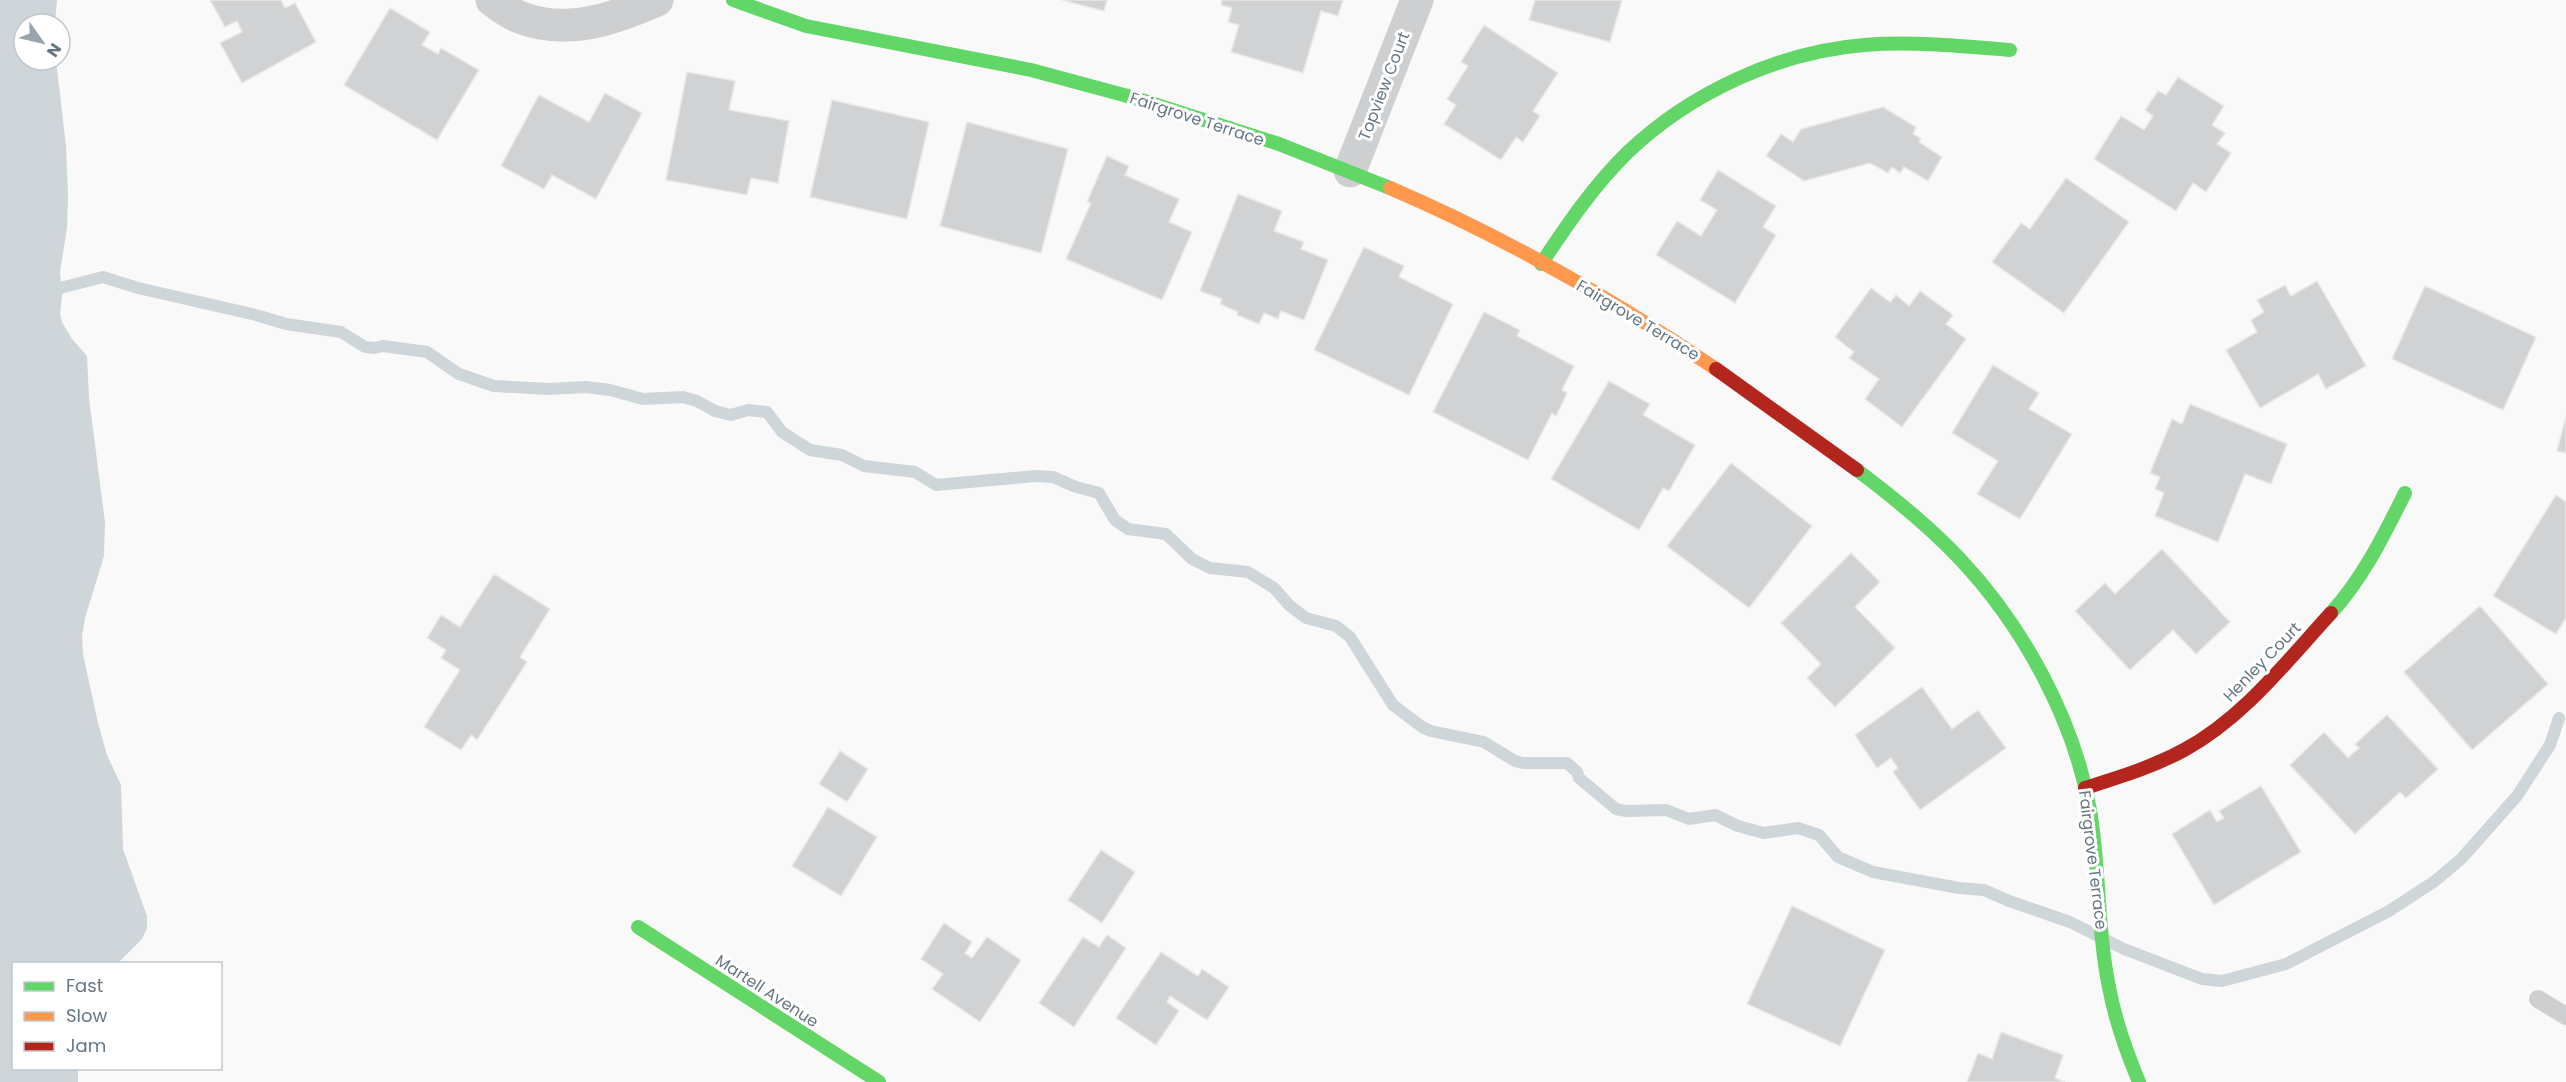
<svg xmlns="http://www.w3.org/2000/svg" width="2566" height="1082" font-family="Poppins,sans-serif">
<style>
.water{fill:#ced6d9}
.lines{fill:none;stroke-linecap:round;stroke-linejoin:round}
.stream{stroke:#ced6d9;stroke-width:12}
.building{fill:#d0d2d3;stroke:#e8e8e8;stroke-width:1.5}
.lane{stroke:#cecfd0;stroke-width:18}
.street{stroke:#cecfd0;stroke-width:33}
.fast{stroke:#63d668;stroke-width:14}
.slow{stroke:#ff974d;stroke-width:14}
.jam{stroke:#b3261e;stroke-width:14}
.labels{text-anchor:middle;dominant-baseline:central;stroke-width:6;stroke-linejoin:round;paint-order:stroke}
.street-label{font-size:16px;fill:#657683;stroke:#fff}
</style>
<rect width="100%" height="100%" fill="#f9f9f9"/>
<polygon class="water" points="0,0 57,0 55,24 24,24 24,60 56,60 66,146 68,195 67,228 60,272 62,296 60,314 62,322 72,339 87,356 89,398 105,522 104,556 85,618 82,636 83,654 98,723 107,755 121,785 123,849 147,916 147,928 142,939 118,963 14,964 14,1068 78,1069 78,1082 0,1082"/>
<g class="lines">
<polyline class="stream" points="60,288 103,277 138,288 256,315 286,324 341,332 365,347 374,348 383,346 427,352 459,374 494,386 549,389 586,387 610,390 643,399 683,397 697,401 715,411 731,415 748,410 767,412 782,432 810,450 842,455 864,466 915,472 936,485 1036,476 1053,477 1076,487 1099,493 1115,520 1128,529 1166,534 1192,559 1210,568 1248,572 1274,588 1290,606 1306,618 1336,626 1350,637 1393,705 1422,727 1431,731 1484,742 1515,761 1523,763 1567,763 1577,772 1579,778 1616,809 1626,811 1666,810 1689,819 1715,815 1738,826 1764,833 1798,828 1819,835 1838,857 1873,872 1959,888 1984,890 2009,901 2070,922 2124,949 2202,979 2222,981 2286,964 2389,911 2435,881 2461,859 2517,796 2550,745 2559,718"/>
</g>
<g class="building">
<polygon points="210,0 281,0 285,8 295,3 316,42 242,83 220,43 242,32 237,21 225,27"/>
<polygon points="1062,0 1107,0 1104,11"/>
<polygon points="1222,0 1343,0 1338,16 1321,11 1303,73 1231,52 1239,25 1228,22 1232,8 1221,5"/>
<polygon points="1535,0 1622,0 1610,42 1529,20"/>
<polygon points="390,8 430,32 422,45 438,54 441,48 479,70 437,140 344,85"/>
<polygon points="1484,25 1558,73 1533,111 1540,116 1523,142 1516,137 1501,160 1444,124 1456,105 1447,99 1468,66 1461,62"/>
<polygon points="687,72 735,81 729,110 789,121 778,183 751,178 747,195 666,180"/>
<polygon points="2178,77 2224,106 2212,125 2225,133 2217,144 2231,153 2206,192 2193,183 2176,211 2094,159 2121,116 2144,130 2153,116 2145,110 2158,91 2166,95"/>
<polygon points="605,93 642,113 596,199 552,175 544,189 501,166 539,95 589,122"/>
<polygon points="832,100 929,122 907,219 810,197"/>
<polygon points="1883,107 1916,127 1913,134 1921,139 1919,142 1942,157 1928,181 1904,167 1900,173 1892,167 1888,173 1870,163 1804,181 1766,156 1781,134 1793,142 1801,129"/>
<polygon points="967,122 1068,149 1041,253 940,226"/>
<polygon points="1107,156 1129,166 1125,175 1179,199 1169,222 1192,232 1162,300 1066,259 1091,203 1087,202"/>
<polygon points="1718,170 1776,206 1763,227 1776,235 1735,303 1656,255 1677,221 1701,236 1717,210 1700,200"/>
<polygon points="2066,178 2129,222 2064,313 1992,262 2021,223 2030,229"/>
<polygon points="1238,194 1282,211 1274,231 1304,242 1301,249 1328,260 1304,320 1281,311 1278,319 1264,313 1259,324 1237,315 1238,312 1220,304 1222,299 1200,291"/>
<polygon points="1364,247 1404,266 1399,277 1453,304 1409,395 1314,350"/>
<polygon points="2317,281 2366,366 2326,389 2318,374 2260,408 2226,350 2257,332 2251,320 2264,312 2257,300 2285,285 2291,296"/>
<polygon points="2425,286 2536,337 2503,410 2392,359"/>
<polygon points="1871,288 1890,302 1896,295 1909,306 1920,291 1953,315 1946,324 1966,339 1902,427 1865,399 1879,379 1849,358 1854,352 1835,337"/>
<polygon points="1484,312 1520,330 1517,336 1574,366 1562,390 1567,393 1556,416 1552,413 1528,460 1433,412"/>
<polygon points="1993,365 2039,393 2029,409 2072,434 2020,519 1977,494 1998,461 1952,433"/>
<polygon points="1609,381 1650,404 1643,415 1695,445 1669,491 1663,488 1639,530 1551,479"/>
<polygon points="2190,404 2287,444 2271,484 2245,474 2218,542 2155,516 2164,493 2155,489 2160,477 2150,473 2172,419 2182,424"/>
<polygon points="2566,416 2566,453 2557,451"/>
<polygon points="1731,463 1812,526 1749,608 1667,546"/>
<polygon points="2556,495 2566,502 2566,618 2556,634 2493,596"/>
<polygon points="2162,549 2230,622 2196,654 2173,630 2130,670 2075,611 2105,583 2115,594"/>
<polygon points="1851,553 1880,582 1855,607 1895,648 1835,707 1807,678 1821,664 1781,623"/>
<polygon points="494,574 550,609 520,657 527,662 477,740 471,735 461,750 424,727 460,670 441,658 446,650 427,638 441,615 460,627"/>
<polygon points="2480,606 2548,684 2472,750 2404,672"/>
<polygon points="1922,687 1952,729 1978,710 2006,748 1920,810 1893,772 1898,768 1891,758 1877,768 1855,735"/>
<polygon points="2387,715 2438,769 2406,798 2400,792 2355,834 2290,765 2324,732 2348,758 2359,748 2355,744"/>
<polygon points="840,751 868,769 847,802 819,784"/>
<polygon points="2261,786 2301,852 2214,905 2172,834 2210,810 2217,822 2224,818 2219,811"/>
<polygon points="828,807 877,837 841,896 792,866"/>
<polygon points="1101,850 1135,872 1102,923 1068,900"/>
<polygon points="1792,906 1885,950 1840,1046 1747,1004"/>
<polygon points="944,923 972,942 965,953 972,958 987,937 1021,960 980,1022 932,989 943,974 921,959"/>
<polygon points="1107,935 1126,948 1074,1027 1039,1003 1083,937 1099,947"/>
<polygon points="1161,952 1198,976 1202,969 1229,987 1207,1020 1170,996 1167,1002 1179,1011 1156,1045 1116,1018"/>
<polygon points="2001,1032 2063,1055 2055,1078 2065,1082 1967,1082 1978,1053 1992,1059"/>
</g>
<g class="lines">
<polyline class="lane" points="2538,999 2566,1016"/>
<g class="street">
<path d="M 492,0 C 500,6 510,13 519,17 C 567,36 613,19 657,0"/>
<polyline points="1350,171 1417,0"/>
</g>
<g class="fast">
<polyline points="733,0 806,26 1031,70 1135,98 1279,144 1390,188"/>
<path d="M 1541,264 C 1567,225 1594,185 1628,152 C 1690,93 1778,52 1864,45 C 1913,41 1962,46 2010,50"/>
<path d="M 1857,470 C 1893,497 1928,525 1960,559 C 2023,626 2074,719 2090,810 C 2100,869 2097,929 2109,987 C 2115,1020 2126,1051 2139,1082"/>
<path d="M 2331,613 C 2363,578 2384,535 2405,493"/>
<polyline points="638,927 879,1082"/>
</g>
<path class="slow" d="M 1390,188 C 1504,237 1613,299 1716,369"/>
<g class="jam">
<polyline points="1716,369 1857,470"/>
<path d="M 2085,788 C 2119,777 2153,767 2184,750 C 2243,718 2286,662 2331,613"/>
</g>
</g>
<g class="labels">
<g class="street-label">
<text transform="translate(1384 86) rotate(-69)">Topview Court</text>
<text transform="translate(1197 119) rotate(18)">Fairgrove Terrace</text>
<text transform="translate(1638 320) rotate(31)">Fairgrove Terrace</text>
<text transform="translate(2262 662) rotate(-46)">Henley Court</text>
<text transform="translate(2093 860) rotate(83)">Fairgrove Terrace</text>
<text transform="translate(767 991) rotate(33)">Martell Avenue</text>
</g>
</g>
<rect x="12" y="962" width="210" height="108" fill="#ffffff" stroke="#c1c8cd" stroke-width="1.5"/>
<rect x="24" y="982" width="30" height="9" fill="#63d668" stroke="#c1c8cd" stroke-width="1.5"/>
<text x="66" y="992" font-size="18" fill="#657683">Fast</text>
<rect x="24" y="1012" width="30" height="9" fill="#ff974d" stroke="#c1c8cd" stroke-width="1.5"/>
<text x="66" y="1022" font-size="18" fill="#657683">Slow</text>
<rect x="24" y="1042" width="30" height="9" fill="#b3261e" stroke="#c1c8cd" stroke-width="1.5"/>
<text x="66" y="1052" font-size="18" fill="#657683">Jam</text>
<g transform="translate(42 42) rotate(124)"><circle r="28" fill="#ffffff" stroke="#c1c8cd" stroke-width="1.5"/>
<path d="M0-4.5L10 22L0 15L-10 22Z" fill="#99a4ac"/>
<text y="-9" font-size="16" font-weight="bold" text-anchor="middle" fill="#657683">N</text>
</g>
</svg>
